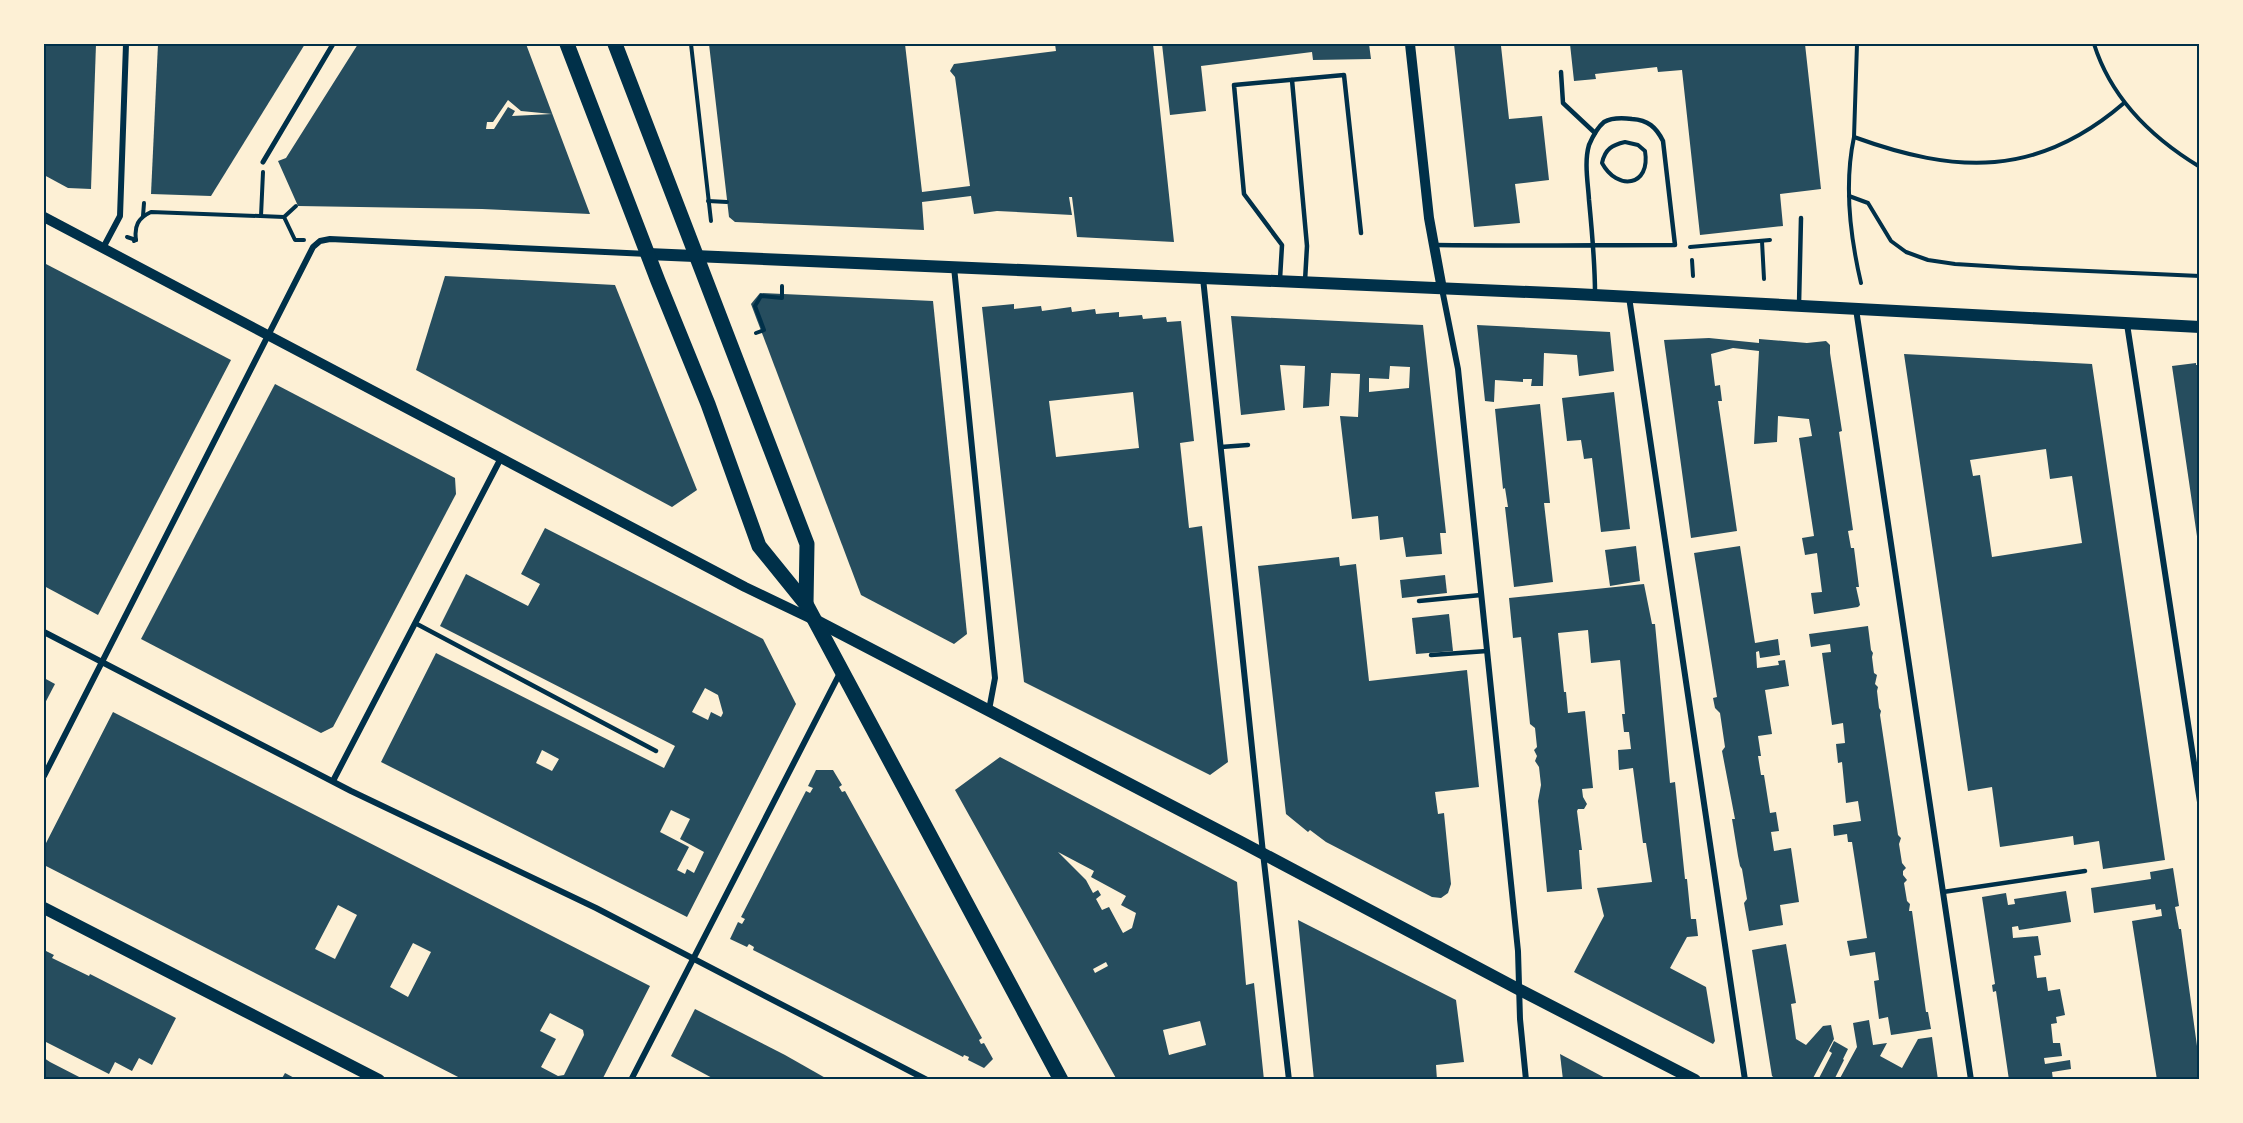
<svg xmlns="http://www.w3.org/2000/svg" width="2243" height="1123" font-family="'Alegreya Sans',sans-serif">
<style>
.building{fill:#264d5e;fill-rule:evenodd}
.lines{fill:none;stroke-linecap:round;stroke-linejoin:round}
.path{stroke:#003049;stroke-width:4}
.service{stroke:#003049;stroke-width:4.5}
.pedestrian{stroke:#003049;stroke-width:5}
.minor{stroke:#003049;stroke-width:6}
.tertiary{stroke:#003049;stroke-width:10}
.secondary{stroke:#003049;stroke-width:12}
.primary{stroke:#003049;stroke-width:15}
.neatline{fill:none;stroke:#003049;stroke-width:2}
</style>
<rect width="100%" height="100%" fill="#fdf0d5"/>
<g class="building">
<polygon points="44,44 96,44 91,189 68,188 44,175"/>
<polygon points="158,44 305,44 211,196 151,194"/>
<path d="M 358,44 L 526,44 L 590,214 L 482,209 L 298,206 L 278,161 L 286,158 ZM 508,100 L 521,111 L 552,114 L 512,116 L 515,111 L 508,107 L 494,129 L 486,129 L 487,122 L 493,122 Z"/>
<polygon points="709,44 905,44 922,192 970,186 955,77 950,71 954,64 1056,51 1055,44 1153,44 1174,242 1077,237 1072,197 1069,197 1072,215 997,211 974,214 971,196 922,202 924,230 735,222 729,217"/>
<polygon points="1162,44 1369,44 1371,59 1313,60 1312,52 1201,66 1206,111 1170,115"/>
<polygon points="1454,44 1507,44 1501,46 1509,119 1542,116 1549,180 1515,184 1520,223 1474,227"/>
<polygon points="1570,44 1805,44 1821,189 1780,194 1783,226 1700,235 1682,70 1658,72 1657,67 1595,74 1596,79 1574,81"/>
<polygon points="44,263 231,360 98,615 44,586"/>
<polygon points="445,276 615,285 697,490 672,507 416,370"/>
<polygon points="760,293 933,301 967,634 954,644 861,595 751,304"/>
<path d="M 1014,304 L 1014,309 L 1041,306 L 1042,311 L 1071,307 L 1072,312 L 1095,309 L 1096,314 L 1119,312 L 1119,317 L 1142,315 L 1143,319 L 1166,317 L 1167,322 L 1181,321 L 1194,441 L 1180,443 L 1189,528 L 1202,526 L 1228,762 L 1210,775 L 1024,682 L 982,307 ZM 1133,392 L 1139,448 L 1056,457 L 1049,401 Z"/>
<path d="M 1231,316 L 1423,325 L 1446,533 L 1440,533 L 1442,554 L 1406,557 L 1403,537 L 1380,540 L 1378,516 L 1352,519 L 1340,416 L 1358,417 L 1360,374 L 1331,373 L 1329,406 L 1303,408 L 1305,366 L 1280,365 L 1285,410 L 1241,415 ZM 1390,366 L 1410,367 L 1409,388 L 1369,392 L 1369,378 L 1389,379 Z"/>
<polygon points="1477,325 1610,332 1614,371 1579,376 1577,355 1544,353 1543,386 1531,386 1532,379 1523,379 1523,382 1495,380 1494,402 1485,401"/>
<polygon points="1709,338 1759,343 1759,339 1807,343 1826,341 1830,345 1830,353 1842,431 1839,432 1853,530 1848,531 1851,548 1854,548 1859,587 1856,587 1860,605 1858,607 1814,614 1811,593 1822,592 1817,553 1805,555 1802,538 1814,536 1799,438 1812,436 1809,419 1778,416 1777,442 1754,444 1759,351 1733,348 1711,354 1715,386 1720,385 1722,401 1718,401 1737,531 1691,538 1664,340"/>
<path d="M 1904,354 L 2092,364 L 2165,860 L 2103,869 L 2099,841 L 2074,845 L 2073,836 L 2000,847 L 1992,787 L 1968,791 ZM 2046,449 L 2050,479 L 2072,476 L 2082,543 L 1992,557 L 1980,475 L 1973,476 L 1970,460 Z"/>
<polygon points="2196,363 2196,365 2199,365 2198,543 2172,366"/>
<polygon points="275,384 455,478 456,494 375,648 333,727 321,733 141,639"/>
<polygon points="1614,392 1630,529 1601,532 1592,458 1584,459 1581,440 1567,441 1562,398"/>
<polygon points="1540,404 1550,503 1544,503 1553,582 1514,587 1505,507 1508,507 1505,488 1503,489 1495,409"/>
<path d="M 545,528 L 763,639 L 796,704 L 687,917 L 381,762 L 436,653 L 664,768 L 675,746 L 440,626 L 466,574 L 528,606 L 540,584 L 521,574 ZM 705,688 L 718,695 L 723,713 L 721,717 L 711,712 L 708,720 L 692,712 ZM 542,750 L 559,759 L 552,771 L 536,763 ZM 671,810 L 690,819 L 680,839 L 704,852 L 694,873 L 687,869 L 685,874 L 677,870 L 689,847 L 660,832 Z"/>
<polygon points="1636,546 1640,581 1610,586 1605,550"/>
<polygon points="1740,546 1755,643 1778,639 1780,655 1760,658 1759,651 1756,652 1757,668 1779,665 1778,661 1785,660 1789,686 1765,690 1772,734 1758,736 1761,756 1758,756 1761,775 1764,775 1770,813 1776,812 1779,831 1771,832 1774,851 1791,848 1799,902 1780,905 1783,925 1749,931 1744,903 1747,899 1742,869 1740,866 1738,856 1732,819 1735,819 1722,751 1725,747 1720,713 1715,708 1713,698 1717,697 1694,553"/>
<polygon points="1339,557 1340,566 1356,564 1369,681 1467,670 1479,787 1435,792 1438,814 1444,813 1451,884 1448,893 1441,898 1432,897 1326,842 1310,830 1308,832 1286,814 1258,566"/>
<polygon points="1445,575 1447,593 1402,598 1400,580"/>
<polygon points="1644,584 1652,624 1655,624 1670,783 1675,782 1685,879 1687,879 1691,919 1696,919 1698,936 1687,937 1670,968 1706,987 1715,1041 1713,1044 1574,972 1604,916 1597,888 1652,882 1646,843 1643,843 1633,768 1619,770 1618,750 1631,749 1629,732 1624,732 1622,714 1625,714 1620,660 1591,663 1588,630 1558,633 1564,692 1566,692 1568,713 1585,711 1593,788 1582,789 1583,797 1587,804 1584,809 1578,809 1577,811 1582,850 1579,850 1582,889 1547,892 1538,801 1541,785 1539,767 1535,761 1537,756 1534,750 1537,747 1535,728 1530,724 1521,637 1513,638 1509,598"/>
<polygon points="1449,614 1453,651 1416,654 1412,618"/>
<polygon points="1868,626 1871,650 1873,653 1872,657 1874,673 1877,675 1875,684 1878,687 1877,691 1879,708 1881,711 1880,715 1898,835 1901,838 1899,844 1902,863 1906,868 1903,871 1903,875 1907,880 1904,883 1907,901 1910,904 1909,911 1912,911 1926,1012 1928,1012 1931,1029 1891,1035 1888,1017 1879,1019 1874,981 1879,980 1875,952 1850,956 1847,941 1867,938 1852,842 1848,842 1847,834 1834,836 1833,825 1861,821 1858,801 1846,803 1842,762 1838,763 1836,744 1845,743 1843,723 1832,725 1822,653 1831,652 1830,644 1811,647 1809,634"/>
<polygon points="44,678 55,684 44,705"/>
<path d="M 113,712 L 650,986 L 602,1080 L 464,1080 L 44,865 L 44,847 ZM 338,905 L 357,915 L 335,959 L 315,949 ZM 413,943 L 431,952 L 408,997 L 390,987 ZM 550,1013 L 583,1030 L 584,1035 L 564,1075 L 558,1076 L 541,1067 L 556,1039 L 540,1031 Z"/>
<path d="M 1000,757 L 1237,882 L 1246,985 L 1254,983 L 1264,1080 L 1117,1080 L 955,790 ZM 1058,852 L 1094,871 L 1091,877 L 1126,896 L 1121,905 L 1136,913 L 1132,928 L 1123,933 L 1109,907 L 1102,910 L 1096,899 L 1101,895 L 1098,890 L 1093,893 L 1086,880 ZM 1106,962 L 1108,966 L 1095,973 L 1093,969 ZM 1200,1021 L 1206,1045 L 1169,1055 L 1163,1030 Z"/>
<polygon points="816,770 833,770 842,785 839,787 842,792 845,791 982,1038 979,1040 981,1044 984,1043 993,1059 984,1068 968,1060 969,1057 964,1055 963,1057 753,950 754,947 749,944 747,947 730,939 738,922 742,924 745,919 741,917 806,791 810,793 813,788 808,786"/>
<polygon points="2173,868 2179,906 2175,907 2179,929 2181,929 2197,1046 2199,1045 2199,1080 2157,1080 2132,921 2162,916 2161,909 2156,910 2155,904 2094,913 2091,888 2151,879 2150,872"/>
<polygon points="2066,891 2071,922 2019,930 2018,926 2012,927 2013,938 2038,936 2041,955 2034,956 2037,978 2046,977 2048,991 2060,989 2065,1015 2056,1017 2057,1023 2051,1024 2053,1043 2060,1043 2062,1056 2044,1058 2045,1064 2070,1060 2071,1069 2052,1072 2053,1080 2009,1080 1996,991 1993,992 1992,985 1995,984 1982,897 2006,893 2008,905 2015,904 2014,899"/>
<polygon points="1298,920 1456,1000 1464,1062 1436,1065 1437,1080 1314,1080"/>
<polygon points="1786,944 1796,1003 1791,1004 1796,1039 1806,1045 1823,1026 1831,1025 1834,1039 1812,1080 1777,1080 1772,1076 1752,950"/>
<polygon points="44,950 54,955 52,958 89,976 90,974 176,1018 152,1065 139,1058 132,1071 115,1062 109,1074 44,1041"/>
<polygon points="695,1009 785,1055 829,1080 716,1080 671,1056"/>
<polygon points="1869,1020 1873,1045 1887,1043 1880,1056 1902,1068 1918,1039 1932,1037 1938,1080 1839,1080 1857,1047 1853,1023"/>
<polygon points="1834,1041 1848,1049 1843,1059 1844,1060 1834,1080 1818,1080 1832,1053 1829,1051"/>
<polygon points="1560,1054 1609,1080 1563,1080"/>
<polygon points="44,1058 50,1062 85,1080 44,1080"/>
<polygon points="285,1073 298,1080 281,1080"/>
</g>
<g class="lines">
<g class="path">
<polyline points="691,44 711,221"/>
<path d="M 1857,44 L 1854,137 C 1956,174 2037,178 2124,103"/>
<path d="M 2094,44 C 2111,98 2152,138 2200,167"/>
<path d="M 1854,137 C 1844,184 1850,236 1861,283"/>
<path d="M 1625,142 L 1638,145 L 1645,151 C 1651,187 1617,191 1602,163 C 1605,149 1612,145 1625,142 Z"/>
<polyline points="1849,196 1868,203 1891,241 1906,252 1928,260 1955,264 2020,268 2200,276"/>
<polyline points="708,201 727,202"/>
<polyline points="143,216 144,203"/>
<polyline points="261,216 263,172"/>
<polyline points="284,217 296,206"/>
<polyline points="127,237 136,240 134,241"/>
<path d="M 136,240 C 134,226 138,218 151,212 L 284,217 L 295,240 L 304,240"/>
<polyline points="1762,241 1764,279"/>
<polyline points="1690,247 1770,240"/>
<polyline points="1692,260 1693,276"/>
<polyline points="756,333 764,330 755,306 761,296 782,298 782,286"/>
</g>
<g class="service">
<polyline points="1561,72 1563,103 1595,133"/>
<polyline points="1292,80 1307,246 1305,281"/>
<path d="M 1436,245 C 1516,246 1595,245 1675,245 L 1663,141 C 1656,127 1648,120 1632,119 C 1624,118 1611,118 1604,122 C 1598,127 1592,138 1589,145 C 1584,162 1588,183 1589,200 C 1592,231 1595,262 1595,293"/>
<polyline points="1280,279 1282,245 1244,194 1234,85 1344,75 1361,233"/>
<polyline points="1799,305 1801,218"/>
<polyline points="1221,447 1248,445"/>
<polyline points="1419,601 1481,595"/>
<polyline points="415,623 656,751"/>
<polyline points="1431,655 1487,651"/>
<polyline points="1943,892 2085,871"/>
</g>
<polyline class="pedestrian" points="263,162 333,44"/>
<g class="minor">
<polyline points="103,248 120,216 126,44"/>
<polyline points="954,267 995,678 989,710"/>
<polyline points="1203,278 1263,853 1289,1080"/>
<polyline points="1442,289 1458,369 1518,951 1520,1019 1526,1080"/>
<polyline points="1629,297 1745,1080"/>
<polyline points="1856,309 1971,1080"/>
<polyline points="2127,324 2200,802"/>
<polyline points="44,632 351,791 596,908 927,1080"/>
<polyline points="44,776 313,247 320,241 330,239 648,254"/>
<polyline points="333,781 501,458"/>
<polyline points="631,1080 841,671"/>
</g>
<g class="tertiary">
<polyline points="1410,44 1429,218 1442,289"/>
<polyline points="44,217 745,587 814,620"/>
</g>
<g class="secondary">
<polyline points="648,254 1575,294 2200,327"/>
<polyline points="815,620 1241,842 1518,989 1695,1080"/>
<polyline points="44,908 379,1080"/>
</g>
<g class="primary">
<polyline points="567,44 658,281 708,404 759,546 806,604 1061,1080"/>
<polyline points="615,44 807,544 806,604"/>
</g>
</g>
<rect width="2243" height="1123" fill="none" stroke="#fdf0d5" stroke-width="90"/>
<rect x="45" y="45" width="2153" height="1033" class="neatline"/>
</svg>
